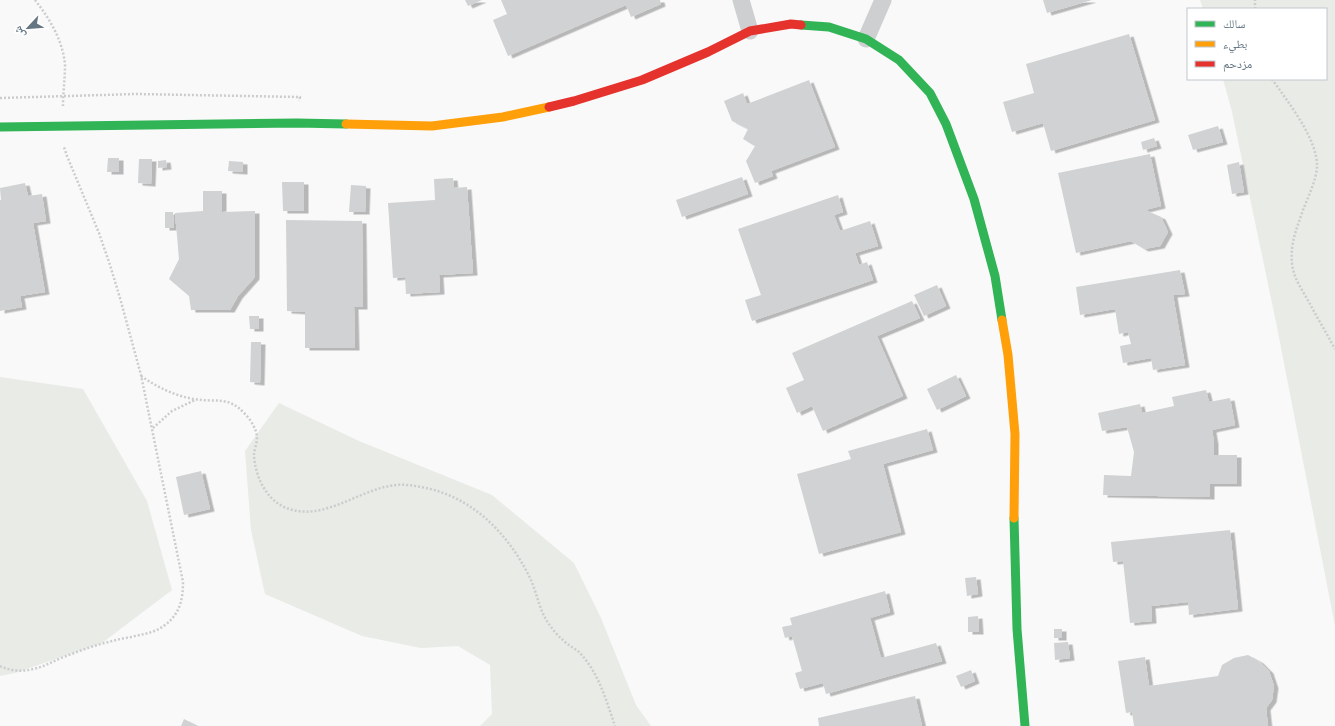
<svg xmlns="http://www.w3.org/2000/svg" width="1335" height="726" font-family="'IBM Plex Sans','Noto Naskh Arabic',sans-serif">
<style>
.green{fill:#e8ebe6}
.building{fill:#d0d2d3;filter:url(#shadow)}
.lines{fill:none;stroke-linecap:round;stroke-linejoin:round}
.path{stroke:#cbcccd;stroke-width:2.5;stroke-dasharray:2 2;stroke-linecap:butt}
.street{stroke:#cecfd0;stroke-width:17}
.fast{stroke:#30b455;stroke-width:9}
.slow{stroke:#ff9f0a;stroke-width:9}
.jam{stroke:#e5322d;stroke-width:9}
</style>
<defs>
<filter id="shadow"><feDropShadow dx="4.5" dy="2.5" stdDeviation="0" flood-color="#0004"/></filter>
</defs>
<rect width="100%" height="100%" fill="#f9f9f9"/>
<g class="green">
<polygon points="1200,0 1335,0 1335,626 1277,327 1232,112 1223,79 1326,79 1326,9 1203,9"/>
<polygon points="0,377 83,389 147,501 172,590 102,643 15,673 0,676"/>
<polygon points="279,403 359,441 492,495 574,563 601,618 636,705 651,726 480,726 492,714 490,665 458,646 421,648 362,636 265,594 251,530 245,451"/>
</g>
<g class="building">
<polygon points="465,0 482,0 468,6"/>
<polygon points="501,0 660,0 661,4 631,17 626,5 508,56 493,20 507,14"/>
<polygon points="1043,0 1092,0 1047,13"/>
<polygon points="1129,34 1155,120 1051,151 1043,123 1012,132 1003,102 1034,93 1026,64"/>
<polygon points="809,80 835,147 771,171 773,176 755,183 746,161 755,146 743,139 748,129 732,121 724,101 743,93 747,104"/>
<polygon points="1218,126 1223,142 1193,150 1188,135"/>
<polygon points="1154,138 1157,146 1143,150 1141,142"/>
<polygon points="1150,154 1161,206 1145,210 1161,217 1168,232 1160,246 1144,249 1131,241 1076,253 1058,173"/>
<polygon points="108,158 119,158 119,172 107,172"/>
<polygon points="139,159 152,159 151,184 138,183"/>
<polygon points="166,160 167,167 158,168 158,161"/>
<polygon points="229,161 243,162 243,172 228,171"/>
<polygon points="1239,162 1244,192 1232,194 1227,165"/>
<polygon points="742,177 748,194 682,217 676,200"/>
<polygon points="453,178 454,188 467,187 473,273 439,275 440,292 406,294 405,277 393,278 388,203 435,200 434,179"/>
<polygon points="282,182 304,182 304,211 283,211"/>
<polygon points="25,183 28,196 42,194 46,221 33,223 45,292 20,296 22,307 0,311 0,200 1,200 0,188"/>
<polygon points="351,185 366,186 365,212 349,212"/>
<polygon points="203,191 222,191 222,212 255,211 255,277 238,296 230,310 191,310 189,296 169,279 179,259 175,213 203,211"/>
<polygon points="838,195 843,212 834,215 840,231 870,221 878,246 855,253 859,265 867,262 873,280 752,321 745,300 761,295 738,229"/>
<polygon points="165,212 173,212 174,228 165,228"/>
<polygon points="286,220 362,221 363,307 354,307 355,348 305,348 305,312 287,311"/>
<polygon points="1180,270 1185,294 1173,295 1185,365 1153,370 1151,358 1123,363 1120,346 1131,344 1128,332 1119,334 1115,309 1080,315 1076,287"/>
<polygon points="937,285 946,306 924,316 914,295"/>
<polygon points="912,301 920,318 877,336 903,396 823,431 812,406 797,413 786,388 804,380 792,353"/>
<polygon points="249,316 259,316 259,329 250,329"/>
<polygon points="251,342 261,342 260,383 250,382"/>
<polygon points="956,375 966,396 937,410 927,389"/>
<polygon points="1206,390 1209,402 1230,398 1235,425 1212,430 1214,442 1214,455 1237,455 1237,484 1210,484 1210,497 1103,495 1104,475 1131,476 1134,452 1127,427 1102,431 1098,413 1140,404 1142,413 1174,406 1172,397"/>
<polygon points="927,429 933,450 883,464 901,532 819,554 797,474 851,459 848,451"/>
<polygon points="201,471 210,509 184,515 176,477"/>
<polygon points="1230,530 1238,609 1189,615 1188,602 1151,606 1152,621 1130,623 1123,561 1113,562 1111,542"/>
<polygon points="976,577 978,594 967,596 965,578"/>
<polygon points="885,591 890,612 870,618 881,658 936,643 942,661 826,694 823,683 800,689 795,673 802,671 792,636 785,638 782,627 792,625 790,618"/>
<polygon points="978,616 979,632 968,632 968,617"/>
<rect x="1054" y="629" width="8" height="9"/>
<polygon points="1068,642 1070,658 1055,660 1054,643"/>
<polygon points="1248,655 1259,661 1269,671 1274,686 1272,700 1266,708 1268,726 1134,726 1132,712 1126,713 1118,661 1145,657 1149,686 1218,676 1222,665 1234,658"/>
<polygon points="971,670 975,681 961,687 956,676"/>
<polygon points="915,696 922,726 819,726 818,718"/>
<polygon points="184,719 198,726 181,726"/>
</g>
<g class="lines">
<g class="path">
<path d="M 35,0 C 50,19 63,41 65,65 C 65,79 63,92 63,106"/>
<polyline points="1255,9 1255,0"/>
<path d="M 1272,79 C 1287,101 1318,139 1317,167 C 1316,181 1308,197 1303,210 C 1297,228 1290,243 1292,263 C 1293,278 1303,291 1310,304 C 1318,319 1327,334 1335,349"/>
<polyline points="0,98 136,94 300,97 299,101"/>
<path d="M 141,376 C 157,387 175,396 194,399 C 216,403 228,395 245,414 C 251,420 257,430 257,438 C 257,444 254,450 254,455 C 255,475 265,498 284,507 C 323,524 357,489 396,485 C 406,484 416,486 426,488 C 473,498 507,533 528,574 C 537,590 538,609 549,624 C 553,630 558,636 563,640 C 568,645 574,648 579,652 C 599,673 606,700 615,726"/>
<polyline points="153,428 172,411 195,400"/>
<path d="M 0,666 C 10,671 22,672 33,669 C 44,667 53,661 64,657 C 86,648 108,641 131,637 C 143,634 155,633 165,625 C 180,614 183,599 183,582 L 141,375 L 120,298 L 110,265 L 99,233 L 67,156 L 64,147"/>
</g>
<g class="street">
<polyline points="741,0 750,31"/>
<polyline points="866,39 883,0"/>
</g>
<g class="fast">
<polyline points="801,25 829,27 866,39 899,60 930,93 946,124 974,199 995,276 1002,320"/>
<polyline points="0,127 297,123 346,124"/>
<polyline points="1014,518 1017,629 1025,726"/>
</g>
<g class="slow">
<polyline points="346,124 432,126 503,117 549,107"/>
<polyline points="1002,320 1008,355 1015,434 1014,518"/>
</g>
<polyline class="jam" points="549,107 574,101 642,80 708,52 750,31 791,24 801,25"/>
</g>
<rect x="1187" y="8" width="140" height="72" fill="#ffffff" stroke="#c1c8cd"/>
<rect x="1195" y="21" width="20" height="6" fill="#30b455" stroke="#c1c8cd"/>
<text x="1223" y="28" font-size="12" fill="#657683">سالك</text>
<rect x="1195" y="41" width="20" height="6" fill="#ff9f0a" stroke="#c1c8cd"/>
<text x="1223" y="48" font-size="12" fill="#657683">بطيء</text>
<rect x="1195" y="61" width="20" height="6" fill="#e5322d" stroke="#c1c8cd"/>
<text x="1223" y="68" font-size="12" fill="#657683">مزدحم</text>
<g transform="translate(28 28) rotate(244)" stroke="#ffffff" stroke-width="3" paint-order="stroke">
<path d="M0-3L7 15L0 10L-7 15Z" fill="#657683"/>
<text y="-6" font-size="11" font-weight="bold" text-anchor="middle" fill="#657683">ش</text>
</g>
</svg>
